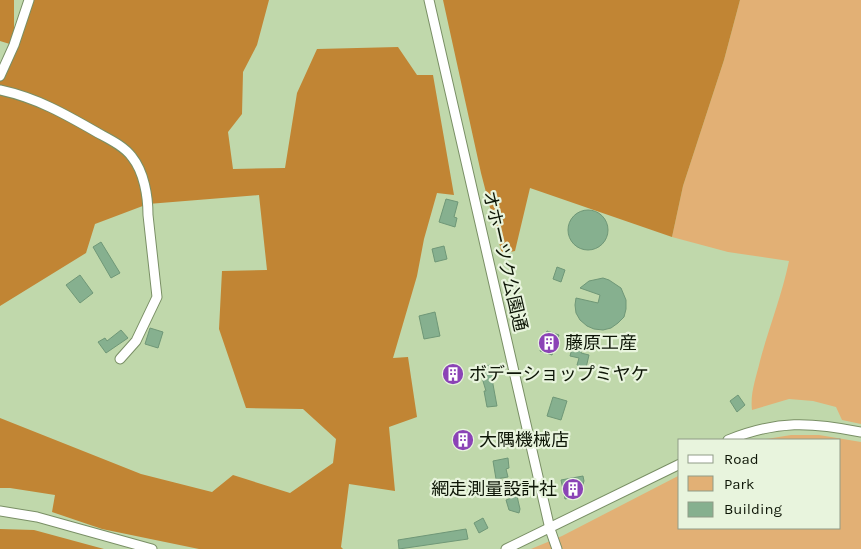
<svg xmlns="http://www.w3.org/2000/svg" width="861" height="549" font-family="Karla,'Noto Sans JP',sans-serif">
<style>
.green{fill:#e2b075}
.forest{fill:#c18534}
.building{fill:#86b08f;stroke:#6f9777}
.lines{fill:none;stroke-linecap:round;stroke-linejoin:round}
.minor-casing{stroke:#798f65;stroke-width:11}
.minor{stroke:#fff;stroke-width:9}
.labels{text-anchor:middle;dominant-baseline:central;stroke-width:4.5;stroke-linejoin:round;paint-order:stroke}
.street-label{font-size:18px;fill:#0d1506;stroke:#e8f4dd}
.poi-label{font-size:18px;fill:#0d1506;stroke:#e8f4dd;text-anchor:start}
</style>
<rect width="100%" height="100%" fill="#c0d8ab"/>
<g class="green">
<path d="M 740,0 L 861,0 L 861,424 L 842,420 L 836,407 L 813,401 L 789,399 L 752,410 C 750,393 756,378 760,361 C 769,327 782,295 789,261 L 728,252 L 672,237 L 683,186 L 724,60 Z"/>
<polygon points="791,435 819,435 861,442 861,549 531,549 562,536 680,475 680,528 840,528 840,440 761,440"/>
</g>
<g class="forest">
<polygon points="0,0 14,0 14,42 29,0 269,0 257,45 243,72 242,114 228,132 233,169 285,168 297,93 317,49 398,47 417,75 433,75 454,195 437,193 424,239 417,276 393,358 408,357 417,417 389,427 395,491 349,484 341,547 343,549 199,549 102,529 52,512 55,495 10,488 0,488 0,418 141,474 212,492 233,475 290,493 333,463 336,439 303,409 246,408 219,329 222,271 267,270 259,195 148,204 95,224 86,253 0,306 0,76 13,45 0,41"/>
<polygon points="443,0 740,0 724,60 683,186 672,237 530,188 515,251 502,254 481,173"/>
<polygon points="0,529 34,530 104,549 0,549"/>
</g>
<g class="building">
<polygon points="446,199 458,202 454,217 457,218 455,227 439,222"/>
<circle cx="588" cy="230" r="20"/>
<polygon points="101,242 120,273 111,278 93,247"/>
<polygon points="444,246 447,259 435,262 432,249"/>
<polygon points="557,267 565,270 561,282 553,279"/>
<polygon points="80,275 93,293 80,303 66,285"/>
<polygon points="603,278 609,280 621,288 626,300 626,309 624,317 618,323 611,328 603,330 594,329 587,326 580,320 576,313 575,305 576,298 598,303 600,295 580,288 589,281"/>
<polygon points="435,312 440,336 424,339 419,316"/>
<polygon points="150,328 163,332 158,348 145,344"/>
<polygon points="121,330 128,338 106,353 98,342 105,338 107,341"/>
<polygon points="547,331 559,335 552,355 540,351"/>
<polygon points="574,341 584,344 581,353 589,355 586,368 577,365 579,358 570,356"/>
<polygon points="490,365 494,378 492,379 497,406 487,407 484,391 486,391 479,368"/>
<polygon points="457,366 460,380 450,382 447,368"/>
<polygon points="738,395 745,405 737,412 730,401"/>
<polygon points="553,397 567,401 561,420 547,416"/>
<polygon points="469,435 470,442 456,445 455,438"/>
<polygon points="508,458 509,468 506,469 508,477 496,479 493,461"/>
<polygon points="583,476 584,481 579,496 565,499 561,480"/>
<polygon points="517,496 520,509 519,513 509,510 506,500"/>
<polygon points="483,518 488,528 479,533 474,523"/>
<polygon points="466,529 468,539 399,549 398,540"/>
</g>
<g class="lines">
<g class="minor-casing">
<g id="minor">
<polyline points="429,0 550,529 557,549"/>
<polyline points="0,76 14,45 29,0"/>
<path d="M 0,90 C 37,98 65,114 98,133 C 109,139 124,146 132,157 C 144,172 148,196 148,215 L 157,297 L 136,341 L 120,359"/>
<path d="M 728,440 C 777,420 811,422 861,432"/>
<polyline points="0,511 37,517 152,549"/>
<polyline points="506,549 680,464"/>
</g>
</g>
<use href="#minor" class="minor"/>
</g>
<defs>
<g id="building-disc" transform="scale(1.125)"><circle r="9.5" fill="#8b43b6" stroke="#e8f4dd"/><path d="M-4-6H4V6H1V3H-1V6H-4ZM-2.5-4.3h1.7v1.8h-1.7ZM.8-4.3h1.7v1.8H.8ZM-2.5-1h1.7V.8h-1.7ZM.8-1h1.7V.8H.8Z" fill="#fff"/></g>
</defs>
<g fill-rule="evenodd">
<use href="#building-disc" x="549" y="343"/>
<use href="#building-disc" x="453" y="374"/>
<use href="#building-disc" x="463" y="440"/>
<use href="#building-disc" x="573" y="489"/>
</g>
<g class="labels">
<g class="street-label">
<text transform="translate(505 261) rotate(77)">オホーツク公園通</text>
</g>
<g class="poi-label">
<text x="565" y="343">藤原工産</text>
<text x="469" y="374">ボデーショップミヤケ</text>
<text x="479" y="440">大隅機械店</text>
<text x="557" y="489" text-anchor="end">網走測量設計社</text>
</g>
</g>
<rect x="678" y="439" width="162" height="90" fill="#e8f4dd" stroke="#909b87"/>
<rect x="688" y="455" width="25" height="8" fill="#ffffff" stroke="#909b87"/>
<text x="724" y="464" font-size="15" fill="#0d1506">Road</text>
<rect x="688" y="476" width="25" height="15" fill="#e2b075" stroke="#909b87"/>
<text x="724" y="489" font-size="15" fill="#0d1506">Park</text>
<rect x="688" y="502" width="25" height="15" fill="#86b08f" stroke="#909b87"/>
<text x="724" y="514" font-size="15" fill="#0d1506">Building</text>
</svg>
